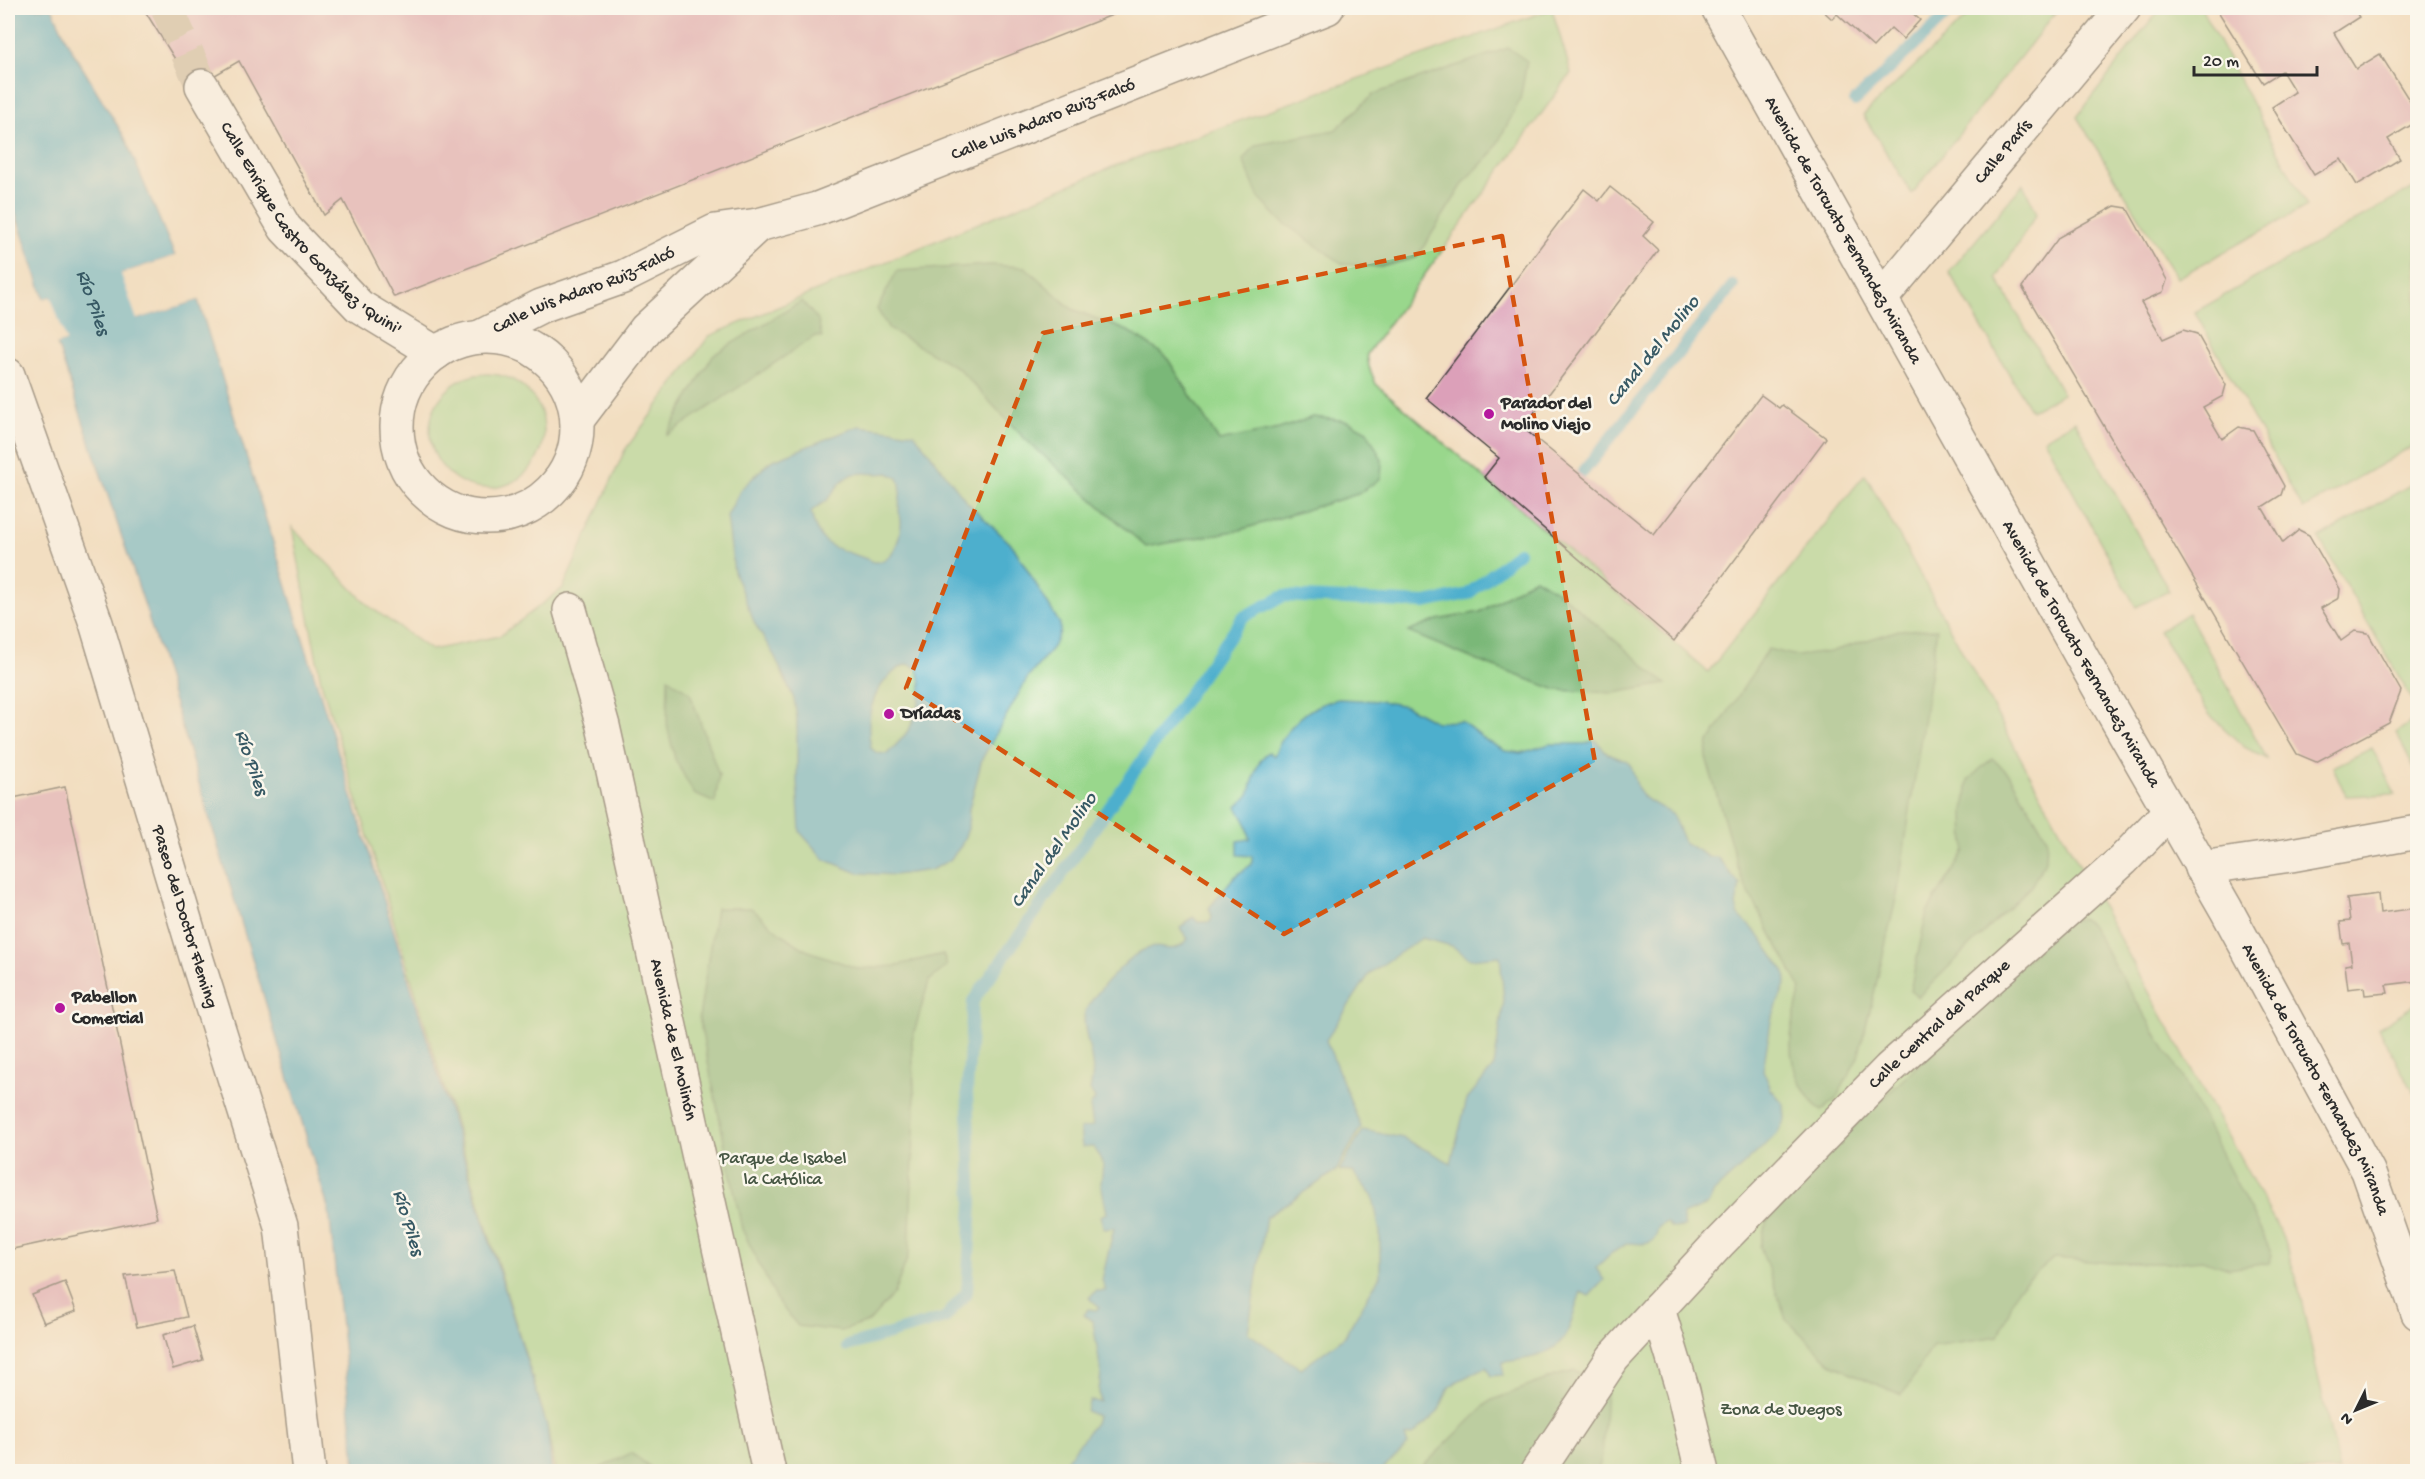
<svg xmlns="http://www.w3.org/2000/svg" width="2425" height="1479" font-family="'Gochi Hand',sans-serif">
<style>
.green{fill:#99d78c;stroke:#62815c;stroke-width:1.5}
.forest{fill:#7ab878;stroke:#527252;stroke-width:1.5}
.water{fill:#4eafcd;stroke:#3c6d7c;stroke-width:1.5;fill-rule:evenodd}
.pier{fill:#f2dec1}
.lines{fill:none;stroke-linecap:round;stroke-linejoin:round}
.stream{stroke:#4eafcd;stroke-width:12}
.river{stroke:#4eafcd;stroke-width:74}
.building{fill:#dca0b9}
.major-tunnel{stroke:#cabaa3;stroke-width:33;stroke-dasharray:33 16;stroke-linecap:butt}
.minor-casing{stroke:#494642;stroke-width:36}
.major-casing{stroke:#494642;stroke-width:36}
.minor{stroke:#fff;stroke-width:33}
.major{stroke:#fff;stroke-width:33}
.marked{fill:none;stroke:#d5540f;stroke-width:4.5;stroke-dasharray:12 8;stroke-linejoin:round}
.poi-dot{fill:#b5179e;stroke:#fbf7ec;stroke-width:2}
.labels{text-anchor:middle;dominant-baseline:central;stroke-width:5;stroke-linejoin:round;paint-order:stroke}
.street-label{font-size:18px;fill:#2b2b2b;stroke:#fbf7ec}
.poi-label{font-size:18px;font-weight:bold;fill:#2b2b2b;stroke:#fbf7ec;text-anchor:start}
.park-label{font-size:18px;fill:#465643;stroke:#fbf7ec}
.water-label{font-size:20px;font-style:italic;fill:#375964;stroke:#fbf7ec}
</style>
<rect width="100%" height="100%" fill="#fbf7ec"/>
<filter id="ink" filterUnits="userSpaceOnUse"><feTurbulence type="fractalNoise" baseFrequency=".0167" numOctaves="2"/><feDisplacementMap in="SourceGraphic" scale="12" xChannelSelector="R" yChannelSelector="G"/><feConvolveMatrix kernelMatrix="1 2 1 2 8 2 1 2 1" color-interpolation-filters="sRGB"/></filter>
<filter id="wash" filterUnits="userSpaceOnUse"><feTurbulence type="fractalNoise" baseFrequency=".008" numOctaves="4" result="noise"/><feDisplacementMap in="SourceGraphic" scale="24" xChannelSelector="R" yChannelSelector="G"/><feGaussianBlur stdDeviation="1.35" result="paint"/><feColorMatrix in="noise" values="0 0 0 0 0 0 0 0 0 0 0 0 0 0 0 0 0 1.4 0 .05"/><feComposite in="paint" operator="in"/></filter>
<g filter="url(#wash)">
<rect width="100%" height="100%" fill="#f2dec1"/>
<g class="green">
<polygon points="1976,8 2059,8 1912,194 1863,115"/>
<polygon points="2160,8 2201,8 2307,206 2177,278 2077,117"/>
<polygon points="1552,9 1571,73 1367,354 1369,367 1376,384 1708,672 1865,474 2281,1233 2296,1277 2339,1471 555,1471 547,1426 321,682 292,527 369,606 431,650 500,636 563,588 625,450 709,336 1117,165"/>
<polygon points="2023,184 2037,213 1997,278 2063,394 2031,411 1949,272"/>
<polygon points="2417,186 2417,444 2303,509 2195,312"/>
<circle cx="487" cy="431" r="57"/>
<polygon points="2075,421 2169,591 2136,607 2044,439"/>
<polygon points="2417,481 2417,708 2319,538"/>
<polygon points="2188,613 2267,759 2244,747 2209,714 2159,631"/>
<polygon points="2417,717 2417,773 2396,733"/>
<polygon points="2372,748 2395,794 2346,796 2333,767"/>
<polygon points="2417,1003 2417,1098 2378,1028"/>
</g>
<g class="forest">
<polygon points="1508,48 1527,61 1520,100 1493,152 1465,181 1417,257 1381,267 1343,264 1281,221 1259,198 1243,160 1256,145 1335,130 1374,94"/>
<polygon points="990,265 1025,267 1072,309 1128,331 1166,356 1219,441 1279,429 1313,417 1348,421 1367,431 1382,460 1381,478 1358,494 1240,530 1146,547 1024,438 958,368 889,329 877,309 897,271"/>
<polygon points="802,301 818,320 822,337 815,336 666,436 713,355"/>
<polygon points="1535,578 1561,594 1666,684 1614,693 1557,690 1483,663 1408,632 1437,620 1480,612"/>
<path d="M 1937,629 L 1898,890 L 1872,1002 L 1858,1057 L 1836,1099 L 1822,1110 C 1813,1105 1810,1099 1804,1090 C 1783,1056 1791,1026 1801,989 L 1741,878 L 1706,757 L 1709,742 L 1768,649 L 1797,656 L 1830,652 L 1899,630 Z"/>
<polygon points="668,678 690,693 719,775 715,803 694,794 675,759 667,725"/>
<polygon points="1992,758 2010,775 2047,838 2046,860 2031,886 1918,997 1910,991 1927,912 1965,851 1964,812 1968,780"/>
<polygon points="716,908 751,908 780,933 806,950 859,969 894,966 943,954 947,966 929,981 912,1040 915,1110 909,1254 894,1293 869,1322 841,1331 798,1326 778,1302 742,1229 699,1018"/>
<polygon points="2082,919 2089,923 2182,1077 2263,1235 2272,1255 2269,1263 2228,1269 2202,1260 2171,1263 2111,1263 2054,1258 2018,1288 1999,1336 1933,1346 1902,1395 1833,1365 1786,1319 1760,1246 1770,1208 2067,921"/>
<polygon points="1575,1371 1606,1390 1602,1456 1598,1471 1417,1472 1490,1401 1555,1376"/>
<polygon points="631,1453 656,1471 594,1471"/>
</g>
<g class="water">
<polygon points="8,8 52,8 70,47 125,138 175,256 44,299 8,191"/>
<polygon points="198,300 547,1426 552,1471 356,1471 329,1211 144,603 57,344"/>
<path d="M 859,426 L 914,433 L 967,502 L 1013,546 L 1060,624 L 1060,632 L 1053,647 L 1027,679 L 982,759 L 969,809 L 968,829 L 961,846 L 950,860 L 931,870 L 895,875 L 858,873 L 824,859 L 800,832 L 797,781 L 797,718 L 794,699 L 775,657 L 755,624 L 734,572 L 727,516 L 741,489 L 771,461 ZM 888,473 L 898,478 C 903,488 899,498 899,510 C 899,515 902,520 901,524 C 900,539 894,562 874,562 C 842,547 819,554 811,512 C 816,506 821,505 826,501 C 835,492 841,477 854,474 C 865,472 877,475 888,473 ZM 906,664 C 932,665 918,716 909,729 C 903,739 895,746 887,754 L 877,753 L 871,748 C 864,714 874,681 906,664 Z"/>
<path d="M 1338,699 L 1380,701 L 1406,706 L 1436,722 L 1461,721 L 1487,741 L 1505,751 L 1521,753 L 1550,744 L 1585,744 L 1595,740 L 1608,754 L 1626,761 L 1631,766 L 1638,789 L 1644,798 L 1672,814 L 1684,842 L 1708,857 L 1717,857 L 1740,885 L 1736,905 L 1738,914 L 1759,936 L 1785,972 L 1786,982 L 1771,1021 L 1763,1070 L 1771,1089 L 1784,1104 L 1785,1119 L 1778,1133 L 1714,1192 L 1708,1205 L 1682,1215 L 1685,1227 L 1671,1228 L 1666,1222 L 1658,1228 C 1656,1247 1643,1244 1628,1243 L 1610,1254 L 1596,1268 L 1604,1280 L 1589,1296 L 1581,1292 C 1576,1304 1574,1316 1569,1328 C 1558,1356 1529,1359 1503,1362 L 1503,1375 L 1491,1376 L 1486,1367 L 1458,1381 L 1449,1388 L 1438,1412 L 1413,1435 L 1405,1436 L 1408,1445 L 1381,1471 L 1046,1471 L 1051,1464 L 1061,1467 L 1095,1423 L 1097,1416 L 1086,1411 L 1090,1401 L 1100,1402 L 1099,1391 L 1101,1373 L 1093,1322 L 1084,1315 L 1088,1309 L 1096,1310 L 1100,1307 L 1089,1298 L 1096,1291 L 1106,1291 L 1102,1280 L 1114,1228 L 1104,1229 L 1100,1216 L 1107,1213 L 1101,1183 L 1103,1164 L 1094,1147 L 1082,1147 L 1080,1129 L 1093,1126 L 1090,1107 L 1095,1099 L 1090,1090 C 1092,1081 1094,1072 1092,1063 C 1091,1051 1081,1022 1085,1012 C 1091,997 1130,954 1146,949 C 1163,942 1171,958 1188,939 L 1180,928 L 1193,917 L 1198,922 L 1210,922 L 1212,917 L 1209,908 L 1233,878 L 1252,864 L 1252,856 L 1238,855 L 1238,841 L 1250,839 L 1247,825 L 1237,807 C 1241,802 1248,798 1250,792 C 1254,779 1256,760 1269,752 L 1274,756 C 1285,728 1307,705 1338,699 ZM 1422,938 L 1452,946 L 1470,959 L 1500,956 L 1504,1000 L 1494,1066 L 1467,1099 L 1451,1163 L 1403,1138 L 1363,1130 L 1339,1171 L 1353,1172 L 1373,1197 L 1380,1232 L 1380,1276 L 1344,1337 L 1301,1369 L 1248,1333 L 1266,1217 L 1336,1171 L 1361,1127 L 1326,1040 L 1370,973 Z"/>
</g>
<g class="pier">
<polygon points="178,255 176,259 45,302 41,300"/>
<polygon points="197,298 201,299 55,345 57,341"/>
</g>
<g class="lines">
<g class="stream">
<polyline points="1855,101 1954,8"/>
<polyline points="1583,472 1733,285"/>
<polyline points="847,1346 945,1318 967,1292 972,1202 967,1091 973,1001 1243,617 1284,596 1425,603 1468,594 1519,552"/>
</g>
<path class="river" id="s1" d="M 8,62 L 135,426"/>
</g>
<g id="blocks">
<g class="building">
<polygon points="143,8 1130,8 394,297 343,200 324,215 239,61 193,88"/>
<polygon points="1820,8 1909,8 1908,9 1920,20 1903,39 1891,28 1873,47 1837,14 1832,19"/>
<polygon points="2216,8 2353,8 2359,17 2334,33 2356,69 2380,54 2418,114 2418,121 2388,139 2400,159 2357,185 2341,159 2314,175 2272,107 2295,92 2282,71 2263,83"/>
<polygon points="1610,187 1654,222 1643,236 1658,250 1523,428 1654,535 1761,395 1779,408 1782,405 1826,438 1674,641 1484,477 1499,458 1426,398 1584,189 1599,201"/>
<polygon points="2115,206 2127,208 2167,280 2163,292 2141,302 2163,339 2183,330 2197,334 2226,385 2223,396 2203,407 2222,439 2239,427 2253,430 2284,486 2281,495 2262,507 2283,543 2299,530 2309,535 2340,589 2339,598 2321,608 2341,641 2355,631 2368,633 2401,691 2389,723 2316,762 2297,754 2022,287 2059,237"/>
<polygon points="65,787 157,1218 8,1250 8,799"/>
<polygon points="2378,894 2380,913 2418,908 2418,981 2386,985 2388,993 2365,995 2364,987 2348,989 2345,965 2352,964 2349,943 2343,944 2340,922 2350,921 2347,898"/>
<polygon points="175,1271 187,1317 137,1327 125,1276"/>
<polygon points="65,1282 76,1311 44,1323 32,1295"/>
<polygon points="193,1326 203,1360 173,1369 163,1335"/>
</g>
</g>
</g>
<g filter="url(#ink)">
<use href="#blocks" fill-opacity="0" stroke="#494642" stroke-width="1.5"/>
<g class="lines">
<polyline class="major-tunnel" points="167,8 202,86"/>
<g class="minor-casing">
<g id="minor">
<path id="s2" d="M 1718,8 L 2108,704 L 2226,909 L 2368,1171 L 2418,1313"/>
<path id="s3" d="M 1882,297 L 2124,8"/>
<path id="s4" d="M 480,337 L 541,306 L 623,277 L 715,231 L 758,225 L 817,209 L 1327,8"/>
<circle cx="487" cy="427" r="90"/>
<polyline points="577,420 646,329 758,225"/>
<path id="s5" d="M 570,610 L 603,726 L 769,1472"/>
<polyline points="2201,868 2291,855 2418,832"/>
<polyline points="1658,1309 1683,1391 1702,1472"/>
<path id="s6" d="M 1537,1472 L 1613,1358 L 1718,1244 L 1889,1069 L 2123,860 L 2170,811"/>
</g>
</g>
<g class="major-casing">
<g id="major">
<path id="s7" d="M 202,86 L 285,228 L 359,306 L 436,353"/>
<path id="s8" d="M 8,375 L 96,623 L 197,960 L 281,1226 L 309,1472"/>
</g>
</g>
<use href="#minor" class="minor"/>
<use href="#major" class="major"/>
</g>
</g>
<path d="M0 0H2425V1479H0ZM 1502,236 L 1595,762 L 1284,934 L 906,688 L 1043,333 Z" fill="#f2dec1" fill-opacity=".55" fill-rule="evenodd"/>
<path class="marked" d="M 1502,236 L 1595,762 L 1284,934 L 906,688 L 1043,333 Z"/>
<g class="poi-dot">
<circle cx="1489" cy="414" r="6"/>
<circle cx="889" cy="714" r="6"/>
<circle cx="60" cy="1008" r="6"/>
</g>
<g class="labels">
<g class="street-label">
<text stroke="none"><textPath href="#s4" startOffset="606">Calle Luis Adaro Ruiz-Falcó</textPath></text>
<text stroke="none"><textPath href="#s3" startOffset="189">Calle París</textPath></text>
<text stroke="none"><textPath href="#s7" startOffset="182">Calle Enrique Castro González 'Quini'</textPath></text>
<text stroke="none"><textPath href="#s2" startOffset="255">Avenida de Torcuato Fernandez Miranda</textPath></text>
<text stroke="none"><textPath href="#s4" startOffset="114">Calle Luis Adaro Ruiz-Falcó</textPath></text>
<text stroke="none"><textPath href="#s2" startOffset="741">Avenida de Torcuato Fernandez Miranda</textPath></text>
<text stroke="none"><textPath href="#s8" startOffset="570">Paseo del Doctor Fleming</textPath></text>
<text stroke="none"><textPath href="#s6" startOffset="604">Calle Central del Parque</textPath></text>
<text stroke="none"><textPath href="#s5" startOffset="442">Avenida de El Molinón</textPath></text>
<text stroke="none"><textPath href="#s2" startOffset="1227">Avenida de Torcuato Fernandez Miranda</textPath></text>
</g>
<g class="poi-label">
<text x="1501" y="404">Parador del<tspan x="1501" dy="21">Molino Viejo</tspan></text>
<text x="901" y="714">Dríadas</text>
<text x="72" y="998">Pabellon<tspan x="72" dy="21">Comercial</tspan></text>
</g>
<g class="park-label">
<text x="783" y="1159">Parque de Isabel<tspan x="783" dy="21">la Católica</tspan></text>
<text x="1781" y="1410">Zona de Juegos</text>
</g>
<g class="water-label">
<text stroke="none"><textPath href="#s1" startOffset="255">Río Piles</textPath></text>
<text transform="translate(1654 352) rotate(-51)">Canal del Molino</text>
<text transform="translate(250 763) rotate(71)">Río Piles</text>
<text transform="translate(1055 851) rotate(-55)">Canal del Molino</text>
<text transform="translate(407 1223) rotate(73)">Río Piles</text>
</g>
</g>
<rect width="2425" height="1479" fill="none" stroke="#fbf7ec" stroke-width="30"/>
<g transform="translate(2356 1410) rotate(227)" stroke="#fbf7ec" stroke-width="4.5" paint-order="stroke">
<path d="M0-4.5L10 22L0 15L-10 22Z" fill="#2b2b2b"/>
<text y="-9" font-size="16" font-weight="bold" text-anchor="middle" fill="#2b2b2b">N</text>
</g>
<path d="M2194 66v9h123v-9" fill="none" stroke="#2b2b2b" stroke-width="3"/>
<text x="2203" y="66" font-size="18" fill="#2b2b2b" stroke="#fbf7ec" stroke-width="4.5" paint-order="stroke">20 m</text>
</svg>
